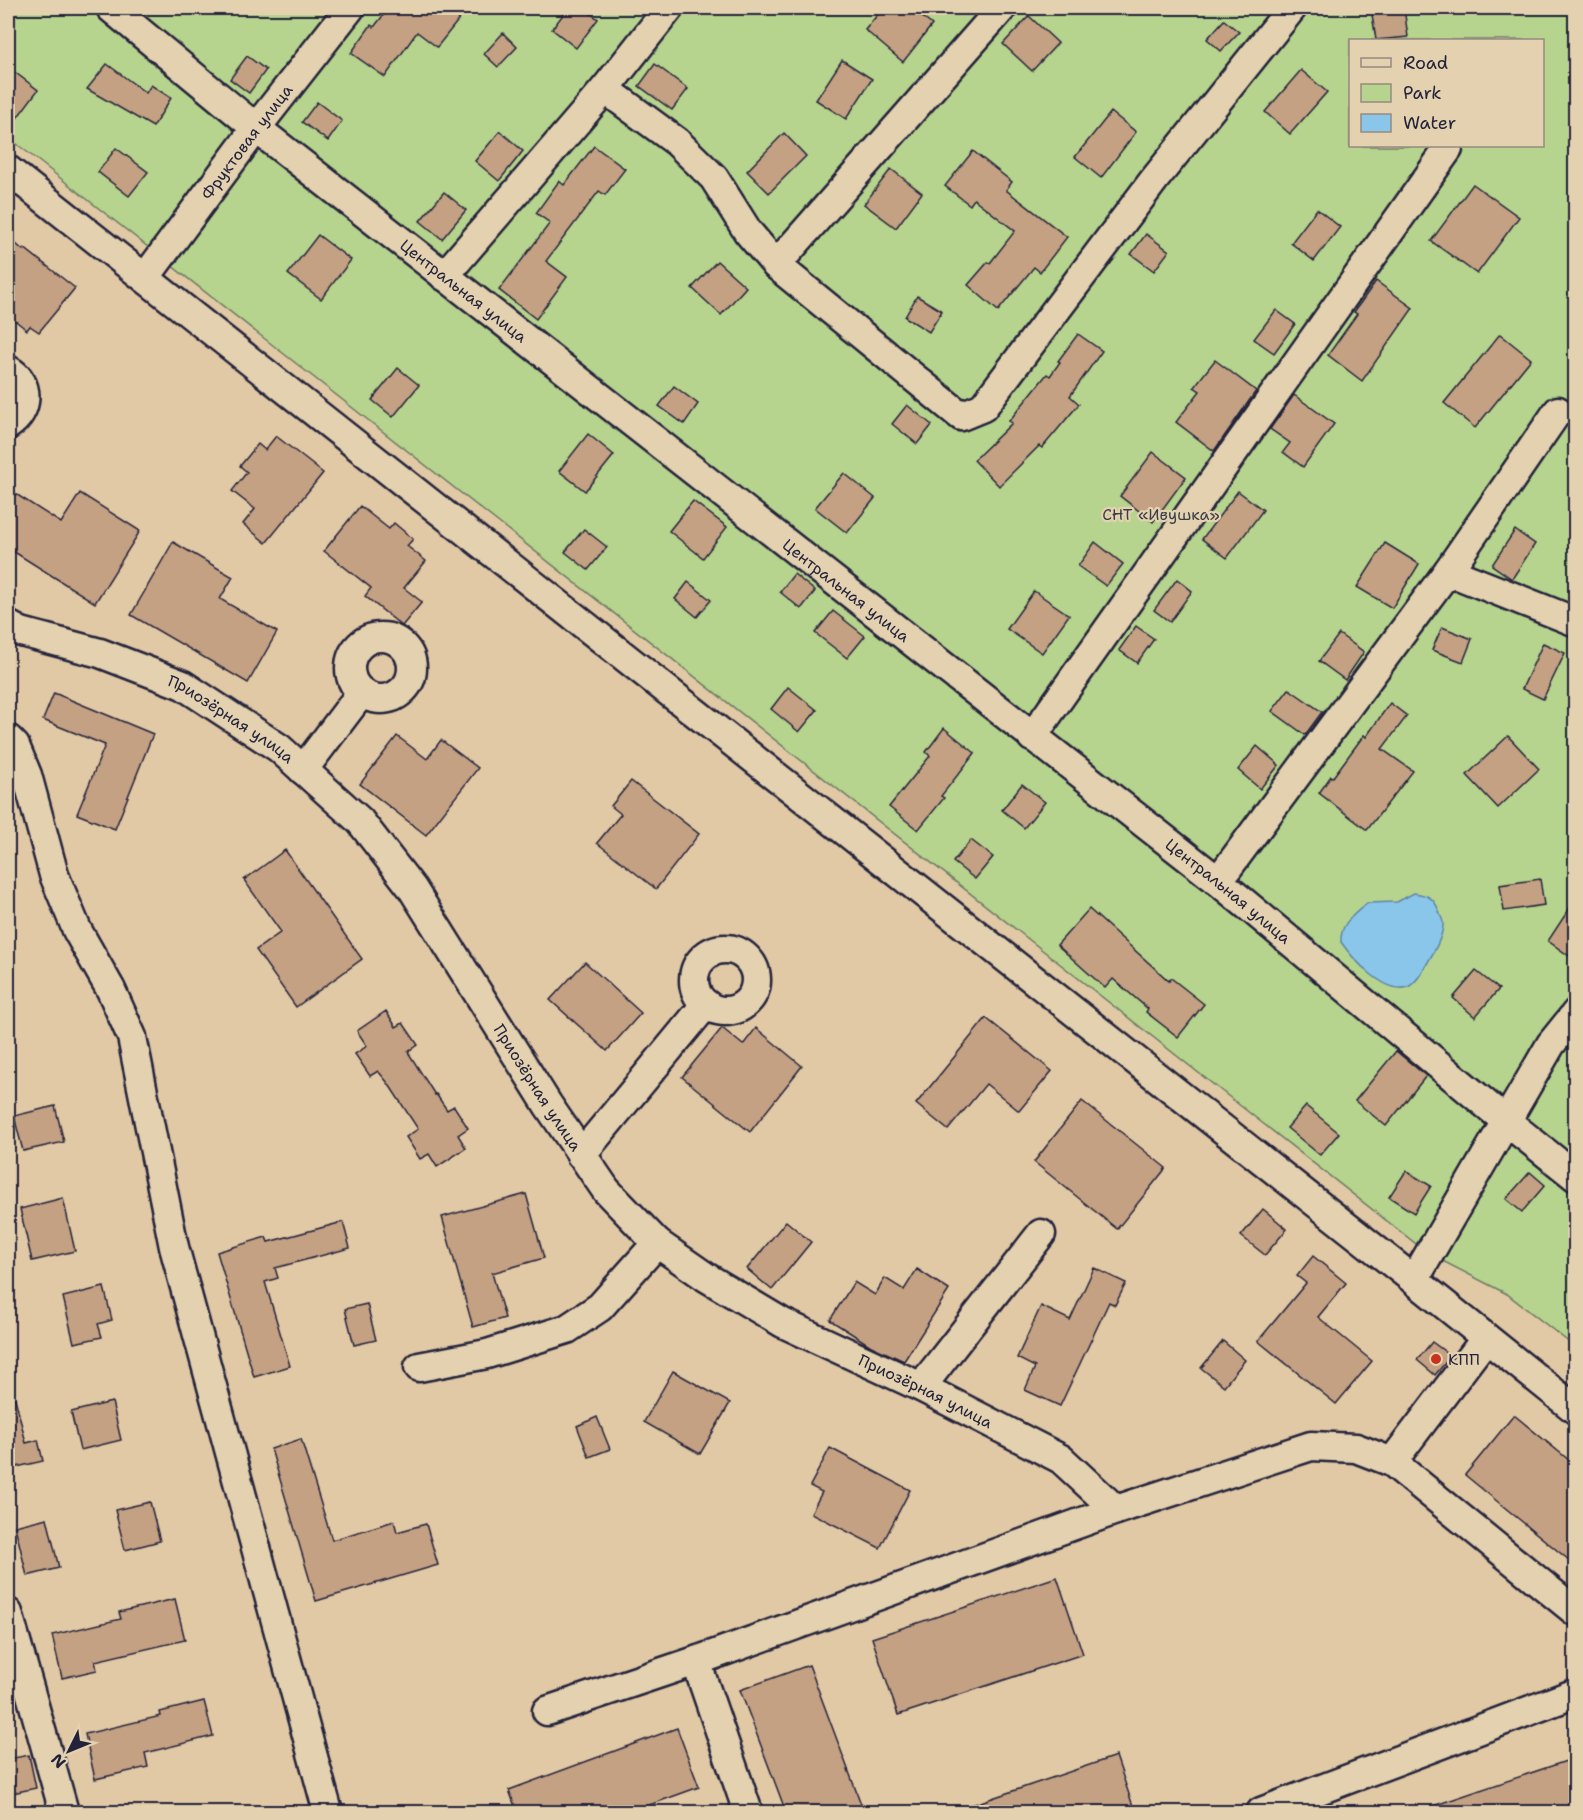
<svg xmlns="http://www.w3.org/2000/svg" width="1583" height="1820" font-family="'Shantell Sans',sans-serif">
<style>
.green{fill:#b6d48d;stroke:#6c7b64;stroke-width:1.5;fill-rule:evenodd}
.water{fill:#8ac6ea;stroke:#6084a4;stroke-width:1.5}
.building{fill:#c5a183;stroke:#22223b;stroke-width:1.5}
.lines{fill:none;stroke-linecap:round;stroke-linejoin:round}
.minor-casing{stroke:#22223b;stroke-width:33}
.minor{stroke:#e4d1af;stroke-width:28}
.poi-dot{fill:#c8321e;stroke:#e4d1af;stroke-width:2}
.labels{text-anchor:middle;dominant-baseline:central;stroke-width:4.5;stroke-linejoin:round;paint-order:stroke}
.street-label{font-size:16px;fill:#22223b;stroke:#e4d1af}
.park-label{font-size:16px;fill:#383d47;stroke:#e4d1af}
.poi-label{font-size:16px;fill:#22223b;stroke:#e4d1af;text-anchor:start}
</style>
<rect width="100%" height="100%" fill="#e2c9a5"/>
<filter id="ink" filterUnits="userSpaceOnUse"><feTurbulence type="fractalNoise" baseFrequency=".0167" numOctaves="2"/><feDisplacementMap in="SourceGraphic" scale="12" xChannelSelector="R" yChannelSelector="G"/><feConvolveMatrix kernelMatrix="1 2 1 2 8 2 1 2 1" color-interpolation-filters="sRGB"/></filter>
<g filter="url(#ink)">
<path class="green" d="M 8,8 L 1575,8 L 1575,1347 L 1507,1294 L 1429,1254 L 8,137 ZM 1350,40 L 1542,40 L 1542,146 L 1350,146 Z"/>
<path class="water" d="M 1414,893 C 1430,895 1435,899 1440,914 C 1441,917 1443,920 1443,923 C 1444,935 1434,952 1428,962 C 1423,970 1417,983 1408,987 C 1385,995 1352,958 1341,942 C 1340,923 1354,915 1367,903 L 1397,902 Z"/>
<g class="building">
<polygon points="389,8 468,8 437,47 417,32 385,77 351,53 371,25 374,27"/>
<polygon points="568,8 583,8 598,19 576,48 552,29"/>
<polygon points="883,8 911,8 932,25 903,62 865,30"/>
<polygon points="1371,8 1404,8 1408,37 1376,40"/>
<polygon points="1029,16 1058,43 1032,71 1003,44"/>
<polygon points="1224,20 1239,32 1221,51 1207,39"/>
<polygon points="503,33 517,47 498,67 484,54"/>
<polygon points="247,56 266,70 249,93 230,79"/>
<polygon points="842,60 872,79 846,119 816,100"/>
<polygon points="107,64 146,93 151,85 171,98 153,127 87,89"/>
<polygon points="655,64 688,89 672,110 639,86"/>
<polygon points="8,67 38,90 8,130"/>
<polygon points="1301,70 1327,92 1290,134 1265,112"/>
<polygon points="317,102 342,121 328,141 302,122"/>
<polygon points="1111,112 1136,132 1101,178 1075,157"/>
<polygon points="500,131 523,151 499,181 475,161"/>
<polygon points="784,133 806,156 769,193 747,171"/>
<polygon points="594,146 625,169 605,195 599,191 546,261 567,277 536,319 499,290 550,223 536,213 559,181 564,185"/>
<polygon points="116,148 148,172 129,196 98,172"/>
<polygon points="973,151 1012,182 1006,190 1067,237 1040,272 1034,267 998,311 968,285 988,262 990,263 1015,231 974,199 970,205 945,186"/>
<polygon points="891,169 922,193 896,228 864,204"/>
<polygon points="1473,184 1519,217 1477,274 1431,241"/>
<polygon points="444,192 466,210 442,239 420,221"/>
<polygon points="1317,209 1340,227 1314,261 1291,243"/>
<polygon points="1146,234 1169,251 1154,271 1131,254"/>
<polygon points="318,235 351,260 321,299 288,274"/>
<polygon points="8,237 23,250 24,248 75,288 39,332 30,326 27,330 8,315"/>
<polygon points="717,261 746,287 721,315 692,288"/>
<polygon points="1376,281 1413,308 1362,381 1328,355 1357,314 1354,312"/>
<polygon points="917,296 942,311 929,332 905,317"/>
<polygon points="1276,310 1295,324 1274,353 1254,339"/>
<polygon points="1078,334 1102,351 1070,396 1079,404 1042,448 1039,446 999,486 974,460 1012,423 1009,421 1047,374 1050,376 1060,362 1058,361"/>
<polygon points="1500,334 1531,359 1475,428 1444,403"/>
<polygon points="1215,360 1256,391 1214,451 1176,422 1200,391 1194,387"/>
<polygon points="398,368 419,385 393,417 372,400"/>
<polygon points="674,386 698,404 684,424 659,406"/>
<polygon points="1294,395 1334,424 1303,467 1283,452 1290,443 1270,429"/>
<polygon points="907,405 932,425 917,444 892,424"/>
<polygon points="588,434 614,455 585,491 559,471"/>
<polygon points="276,436 323,473 266,543 243,524 255,509 232,491 247,472 240,466 258,444 265,450"/>
<polygon points="1153,452 1186,477 1153,522 1120,496"/>
<polygon points="844,473 875,498 847,533 815,508"/>
<polygon points="8,489 61,523 80,493 140,531 95,603 8,548"/>
<polygon points="1238,491 1263,510 1227,558 1202,539"/>
<polygon points="693,501 727,527 703,558 669,531"/>
<polygon points="360,506 389,529 394,523 413,539 407,546 426,561 404,588 422,602 402,626 365,596 371,588 324,551"/>
<polygon points="584,529 607,547 588,570 565,552"/>
<polygon points="1515,530 1535,544 1512,579 1492,565"/>
<polygon points="173,542 233,577 220,599 277,632 248,683 131,615"/>
<polygon points="1095,542 1123,564 1106,586 1078,566"/>
<polygon points="1385,543 1419,564 1392,608 1357,587"/>
<polygon points="794,574 815,591 801,609 780,592"/>
<polygon points="1177,579 1192,591 1170,622 1154,610"/>
<polygon points="688,582 711,600 697,617 675,599"/>
<polygon points="1034,591 1069,615 1042,653 1007,629"/>
<polygon points="833,611 865,636 847,658 815,633"/>
<polygon points="1136,626 1154,639 1137,663 1119,650"/>
<polygon points="1442,627 1472,639 1463,662 1432,650"/>
<polygon points="1339,634 1364,652 1345,680 1319,661"/>
<polygon points="1543,643 1565,653 1543,699 1522,689"/>
<polygon points="788,687 817,710 799,732 771,709"/>
<polygon points="1289,689 1322,712 1305,735 1272,711"/>
<polygon points="54,693 153,734 115,829 77,814 105,745 43,720"/>
<polygon points="1390,703 1407,716 1382,749 1413,771 1367,830 1319,793 1331,776 1333,777 1364,735 1366,737"/>
<polygon points="944,728 975,753 941,796 944,798 918,830 889,807 930,756 926,752"/>
<polygon points="397,736 427,759 441,740 478,768 426,835 360,784"/>
<polygon points="1508,736 1539,769 1498,808 1467,775"/>
<polygon points="1257,746 1279,765 1260,789 1238,770"/>
<polygon points="631,781 699,834 656,889 597,843 621,814 611,806"/>
<polygon points="1022,784 1045,802 1024,828 1002,810"/>
<polygon points="971,840 993,857 975,879 953,862"/>
<polygon points="285,850 362,959 296,1007 256,950 281,932 244,880"/>
<polygon points="1540,879 1544,905 1504,911 1500,885"/>
<polygon points="1575,900 1575,960 1548,941"/>
<polygon points="1089,909 1169,981 1171,978 1204,1004 1178,1037 1146,1012 1148,1009 1113,979 1105,988 1057,945"/>
<polygon points="585,962 641,1013 607,1051 550,1000"/>
<polygon points="1476,971 1499,989 1475,1017 1453,998"/>
<polygon points="386,1011 396,1027 403,1023 418,1045 408,1052 435,1095 436,1094 447,1110 454,1106 468,1128 458,1135 466,1148 437,1167 429,1154 420,1159 406,1137 418,1129 388,1083 378,1071 370,1076 355,1054 367,1046 357,1031"/>
<polygon points="986,1018 1052,1071 1019,1111 986,1084 948,1130 916,1104"/>
<polygon points="722,1028 743,1045 756,1028 802,1066 750,1132 682,1077"/>
<polygon points="1396,1051 1426,1076 1386,1126 1355,1101"/>
<polygon points="1082,1101 1166,1168 1117,1229 1034,1162"/>
<polygon points="55,1106 64,1142 23,1151 14,1116"/>
<polygon points="1306,1106 1339,1133 1320,1155 1287,1128"/>
<polygon points="1406,1171 1431,1186 1414,1213 1389,1197"/>
<polygon points="1530,1172 1545,1185 1522,1212 1506,1199"/>
<polygon points="526,1194 544,1258 492,1273 505,1318 473,1327 442,1217"/>
<polygon points="63,1198 75,1251 32,1261 20,1209"/>
<polygon points="1263,1209 1287,1229 1265,1255 1241,1236"/>
<polygon points="786,1221 811,1242 772,1290 747,1269"/>
<polygon points="343,1222 350,1248 275,1268 278,1278 265,1282 290,1366 254,1377 217,1252 266,1237 268,1242"/>
<polygon points="1313,1256 1346,1283 1318,1317 1372,1361 1336,1404 1258,1341 1306,1283 1297,1276"/>
<polygon points="1094,1268 1126,1283 1115,1305 1109,1302 1060,1406 1025,1390 1035,1367 1017,1358 1041,1306 1070,1320"/>
<polygon points="917,1269 949,1290 904,1361 871,1346 830,1320 854,1282 875,1295 885,1278 904,1290"/>
<polygon points="104,1287 112,1320 98,1324 102,1337 74,1343 63,1297"/>
<polygon points="367,1304 376,1340 354,1345 345,1309"/>
<polygon points="1223,1341 1245,1360 1224,1386 1201,1368"/>
<polygon points="1432,1342 1451,1356 1435,1375 1417,1360"/>
<polygon points="673,1371 730,1403 700,1454 644,1422"/>
<polygon points="15,1398 26,1443 38,1440 43,1461 8,1469 8,1399"/>
<polygon points="112,1402 121,1440 80,1450 71,1412"/>
<polygon points="1514,1415 1575,1465 1575,1565 1465,1475"/>
<polygon points="597,1417 610,1449 589,1457 577,1426"/>
<polygon points="301,1439 332,1540 394,1521 397,1532 426,1524 438,1565 316,1601 271,1449"/>
<polygon points="830,1448 910,1490 880,1548 811,1513 822,1492 810,1486"/>
<polygon points="150,1502 160,1541 125,1550 115,1510"/>
<polygon points="47,1518 59,1568 27,1576 15,1526"/>
<polygon points="1057,1577 1083,1654 898,1715 872,1638"/>
<polygon points="175,1599 185,1640 95,1661 97,1670 62,1678 52,1635 121,1619 119,1612"/>
<polygon points="809,1665 864,1812 786,1812 740,1690"/>
<polygon points="204,1701 213,1736 145,1753 148,1767 95,1779 85,1734 161,1716 160,1712"/>
<polygon points="677,1728 699,1787 630,1812 517,1812 509,1790"/>
<polygon points="29,1755 36,1788 8,1794 8,1759"/>
<polygon points="1116,1756 1135,1812 961,1812 960,1809"/>
<polygon points="1575,1758 1575,1812 1425,1812 1424,1809"/>
</g>
<g class="lines">
<g class="minor-casing">
<g id="minor">
<path id="s1" d="M 111,8 L 256,128 L 1218,881 L 1506,1121 L 1576,1177"/>
<polyline points="605,89 677,142 714,178 748,232 776,265 961,416 983,407 1154,180 1292,8"/>
<polyline points="8,170 1414,1280 1576,1410"/>
<polyline points="776,265 1002,8"/>
<polyline points="444,276 605,89 669,8"/>
<path id="s2" d="M 145,278 L 256,128 L 350,8"/>
<path d="M 8,370 C 31,382 29,412 8,425"/>
<polyline points="1448,571 1576,622"/>
<path id="s3" d="M 8,625 L 21,632 L 100,653 L 183,685 L 279,748 L 360,821 L 412,888 L 548,1105 L 606,1190 L 657,1243 L 706,1277 L 783,1323 L 921,1387 L 1061,1459 L 1116,1510"/>
<circle cx="381" cy="668" r="31"/>
<polyline points="1032,737 1448,149"/>
<polyline points="8,739 15,746 27,775 54,875 77,930 111,990 132,1037 174,1247 328,1812"/>
<polyline points="303,770 362,692"/>
<polyline points="1218,881 1448,571 1558,411"/>
<circle cx="725" cy="980" r="31"/>
<polyline points="581,1155 706,1004"/>
<polyline points="1414,1280 1551,1044 1576,1013"/>
<polyline points="419,1367 487,1354 567,1329 600,1307 657,1243"/>
<polyline points="921,1387 1041,1234"/>
<polyline points="1392,1462 1576,1612"/>
<polyline points="8,1613 64,1812"/>
<polyline points="696,1661 748,1812"/>
<polyline points="547,1711 696,1661 1116,1510 1311,1446 1356,1448 1392,1462 1486,1338"/>
<polyline points="1261,1812 1576,1693"/>
</g>
</g>
<use href="#minor" class="minor"/>
</g>
</g>
<circle class="poi-dot" cx="1436" cy="1359" r="6"/>
<g class="labels">
<g class="street-label">
<text stroke="none"><textPath href="#s2" startOffset="170">Фруктовая улица</textPath></text>
<text stroke="none"><textPath href="#s1" startOffset="452">Центральная улица</textPath></text>
<text stroke="none"><textPath href="#s1" startOffset="938">Центральная улица</textPath></text>
<text stroke="none"><textPath href="#s3" startOffset="244">Приозёрная улица</textPath></text>
<text stroke="none"><textPath href="#s1" startOffset="1424">Центральная улица</textPath></text>
<text stroke="none"><textPath href="#s3" startOffset="730">Приозёрная улица</textPath></text>
<text stroke="none"><textPath href="#s3" startOffset="1234">Приозёрная улица</textPath></text>
</g>
<g class="park-label">
<text x="1161" y="514">СНТ «Ивушка»</text>
</g>
<g class="poi-label">
<text x="1448" y="1359">КПП</text>
</g>
</g>
<rect width="1583" height="1820" fill="none" stroke="#e4d1af" stroke-width="30"/>
<rect x="15" y="15" width="1553" height="1790" fill="none" stroke="#22223b" stroke-width="2" filter="url(#ink)"/>
<rect x="1349" y="39" width="195" height="108" fill="#e4d1af" stroke="#968b81" stroke-width="1.5"/>
<rect x="1361" y="58" width="30" height="9" fill="#e4d1af" stroke="#968b81" stroke-width="1.5"/>
<text x="1403" y="69" font-size="18" fill="#22223b">Road</text>
<rect x="1361" y="84" width="30" height="18" fill="#b6d48d" stroke="#968b81" stroke-width="1.5"/>
<text x="1403" y="99" font-size="18" fill="#22223b">Park</text>
<rect x="1361" y="114" width="30" height="18" fill="#8ac6ea" stroke="#968b81" stroke-width="1.5"/>
<text x="1403" y="129" font-size="18" fill="#22223b">Water</text>
<g transform="translate(69 1751) rotate(227)" stroke="#e4d1af" stroke-width="4.5" paint-order="stroke">
<path d="M0-4.5L10 22L0 15L-10 22Z" fill="#22223b"/>
<text y="-9" font-size="16" font-weight="bold" text-anchor="middle" fill="#22223b">N</text>
</g>
</svg>
